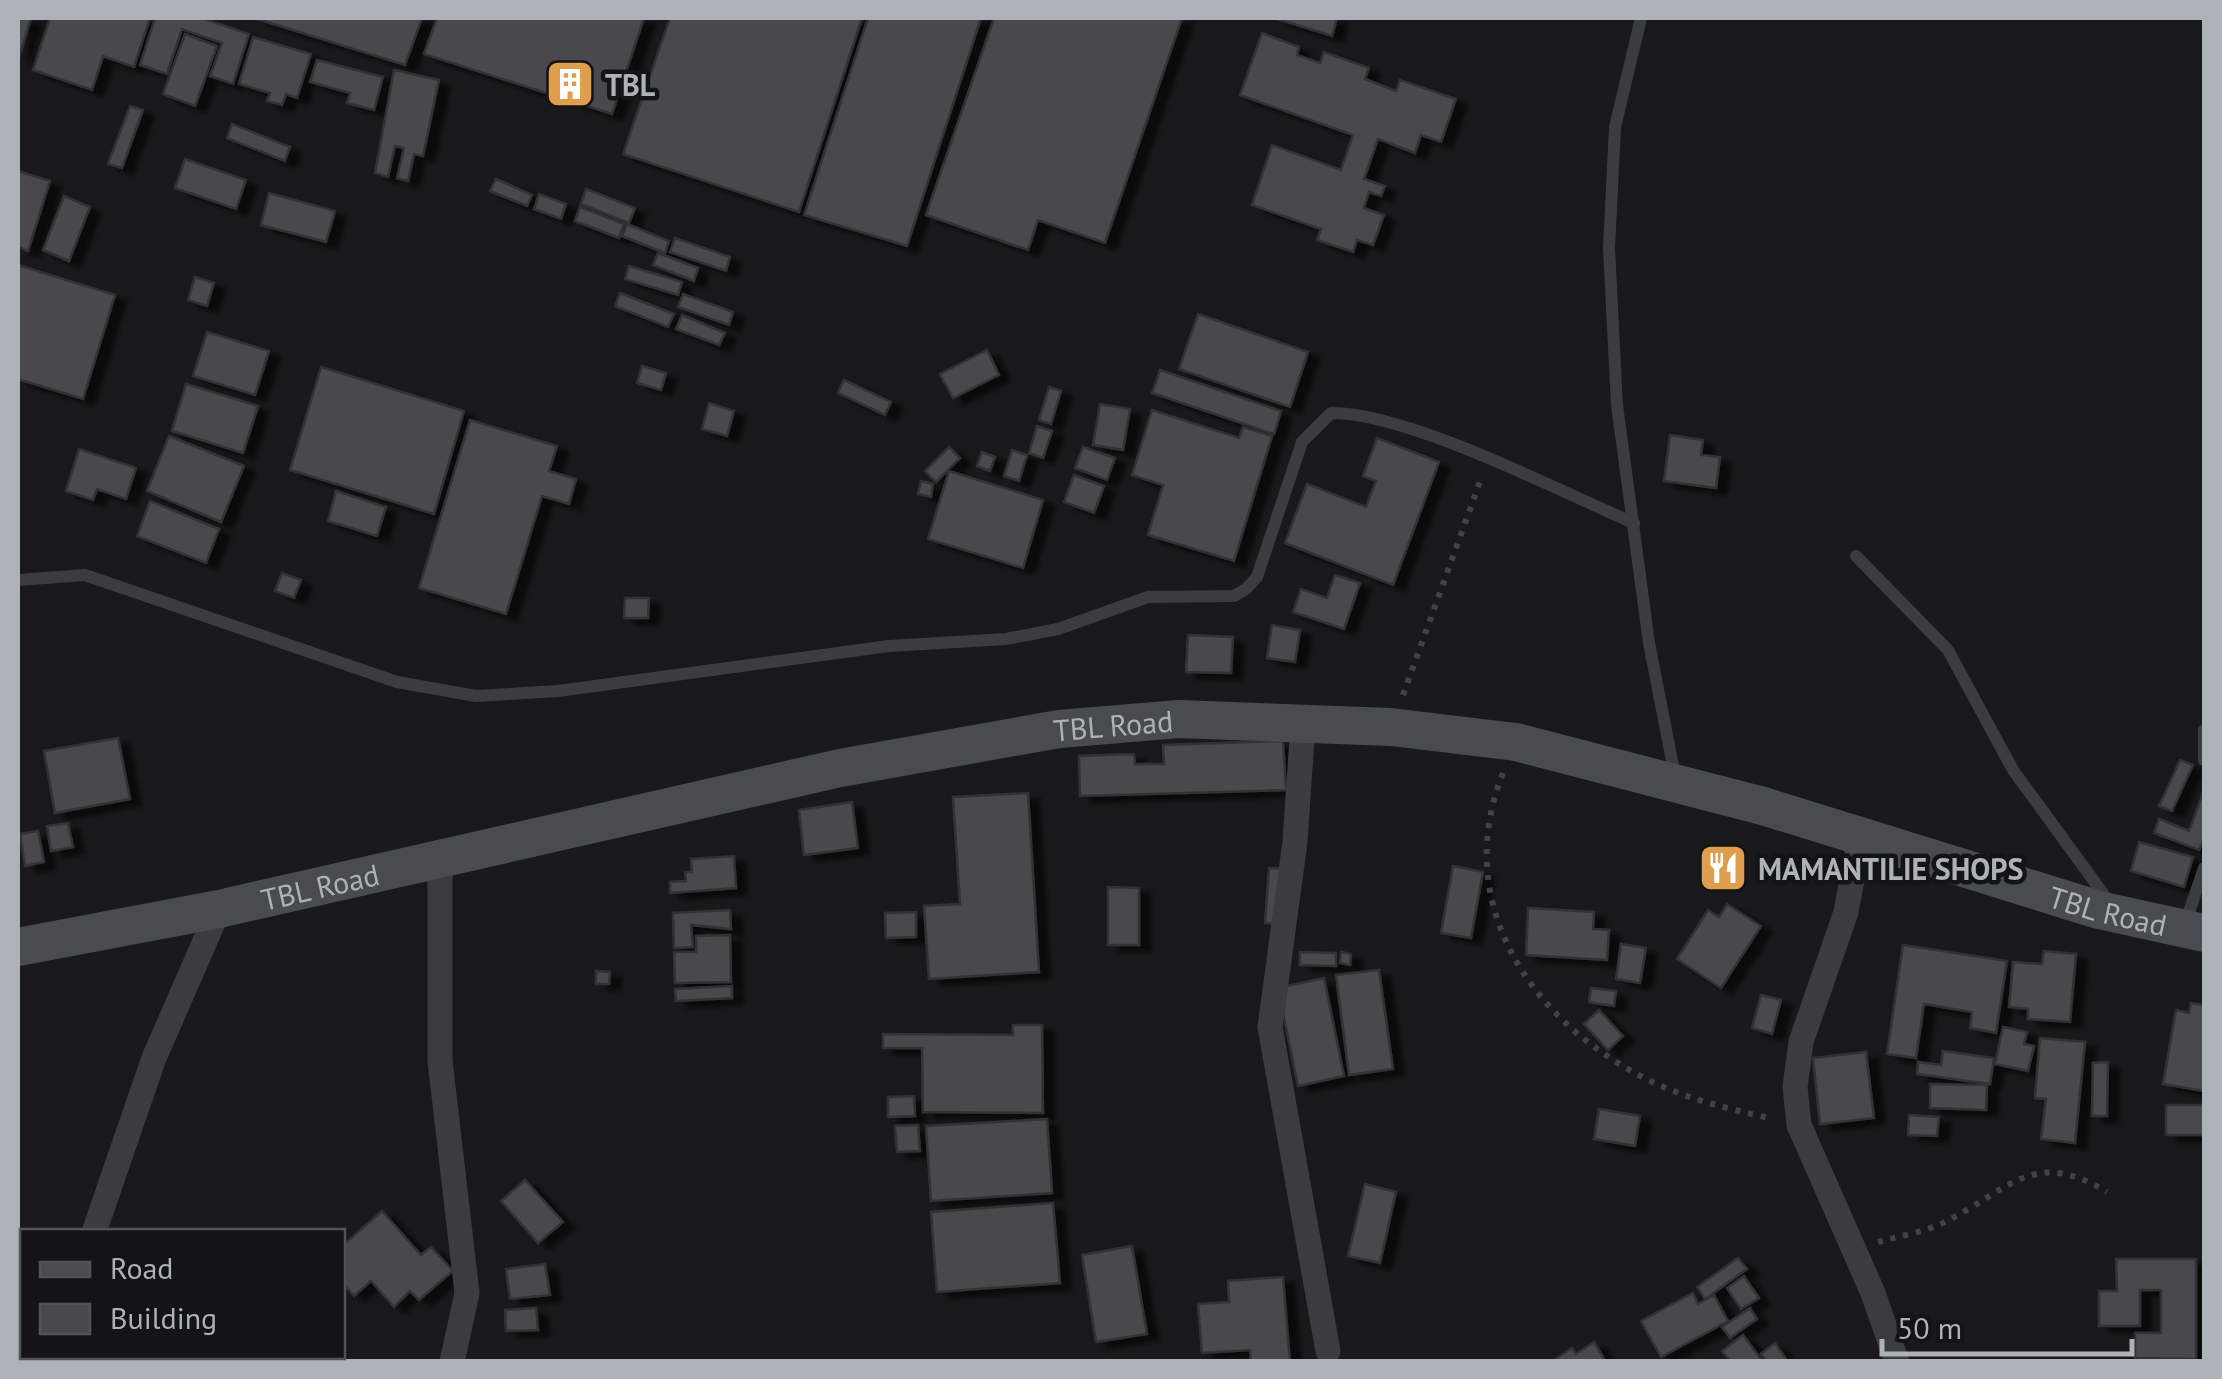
<svg xmlns="http://www.w3.org/2000/svg" width="2222" height="1379" font-family="'PT Sans',sans-serif">
<style>
.building{fill:#48494d;stroke:#333336;stroke-width:2.5;filter:url(#shadow)}
.lines{fill:none;stroke-linecap:round;stroke-linejoin:round}
.path{stroke:#404346;stroke-width:6;stroke-dasharray:5 8;stroke-linecap:butt}
.lane{stroke:#3a3c3f;stroke-width:12}
.street{stroke:#3a3c3f;stroke-width:25}
.secondary{stroke:#484b4f;stroke-width:38}
.labels{text-anchor:middle;dominant-baseline:central;stroke-width:9;stroke-linejoin:round;paint-order:stroke}
.poi-label{font-size:30px;font-weight:bold;fill:#adb2b9;stroke:#141416;text-anchor:start}
.street-label{font-size:30px;fill:#adb2b9;stroke:#141416}
</style>
<defs>
<filter id="shadow"><feDropShadow dx="11" dy="6" stdDeviation="2.5" flood-color="#0009"/></filter>
</defs>
<rect width="100%" height="100%" fill="#19191b"/>
<g class="building">
<polygon points="18,18 31,18 18,61"/>
<polygon points="50,18 150,18 134,67 103,56 92,90 33,70"/>
<polygon points="155,18 202,18 249,34 233,84 210,76 222,43 182,29 167,74 140,65"/>
<polygon points="254,18 422,18 405,65"/>
<polygon points="437,18 644,18 612,114 424,54"/>
<polygon points="670,18 862,18 799,212 623,154"/>
<polygon points="868,18 981,18 907,246 804,215"/>
<polygon points="994,18 1182,18 1105,243 1038,220 1028,250 926,215"/>
<polygon points="1274,18 1337,18 1332,36"/>
<polygon points="1262,33 1299,47 1297,55 1320,63 1324,52 1369,68 1365,79 1396,91 1400,80 1456,99 1441,142 1421,135 1415,153 1378,139 1364,179 1385,186 1381,196 1369,192 1364,208 1384,215 1373,245 1357,240 1353,252 1317,240 1321,229 1252,205 1272,145 1341,170 1353,135 1240,95"/>
<polygon points="185,34 217,46 195,106 163,94"/>
<polygon points="253,37 311,54 297,98 286,94 282,105 267,101 270,93 239,84"/>
<polygon points="317,60 383,77 374,110 347,103 350,93 310,82"/>
<polygon points="394,70 439,80 423,156 414,154 408,181 397,178 404,148 395,146 388,177 375,173"/>
<polygon points="130,106 143,110 122,168 108,164"/>
<polygon points="232,124 290,147 285,161 227,138"/>
<polygon points="185,159 246,180 236,209 175,188"/>
<polygon points="18,171 50,181 28,251 18,247"/>
<polygon points="496,179 532,195 527,206 490,191"/>
<polygon points="586,189 635,208 629,223 581,204"/>
<polygon points="269,193 335,211 326,242 261,225"/>
<polygon points="539,194 566,204 561,219 534,209"/>
<polygon points="64,196 90,207 69,261 43,250"/>
<polygon points="580,207 624,224 619,238 575,221"/>
<polygon points="627,224 669,241 665,253 622,236"/>
<polygon points="675,238 730,257 726,271 670,252"/>
<polygon points="658,253 698,268 694,281 653,265"/>
<polygon points="18,265 115,295 83,399 18,379"/>
<polygon points="629,266 682,282 678,295 625,279"/>
<polygon points="195,277 214,283 207,306 188,300"/>
<polygon points="620,293 674,314 668,327 615,306"/>
<polygon points="683,294 733,312 729,325 678,307"/>
<polygon points="1198,314 1308,352 1290,407 1179,369"/>
<polygon points="682,315 725,333 719,345 676,329"/>
<polygon points="207,332 269,351 255,395 193,376"/>
<polygon points="987,350 999,375 953,398 940,374"/>
<polygon points="642,366 666,373 661,390 637,383"/>
<polygon points="321,367 464,411 434,514 290,470"/>
<polygon points="1160,370 1281,411 1274,434 1152,393"/>
<polygon points="844,380 891,402 885,415 838,393"/>
<polygon points="186,384 258,406 243,453 172,431"/>
<polygon points="1049,387 1061,391 1051,424 1039,420"/>
<polygon points="709,403 734,411 727,436 702,429"/>
<polygon points="1100,404 1130,409 1123,450 1093,445"/>
<polygon points="1152,410 1239,438 1243,427 1272,436 1234,561 1148,535 1163,485 1132,475"/>
<polygon points="470,420 557,446 549,471 576,479 569,504 542,496 506,614 419,588"/>
<polygon points="1037,426 1052,431 1043,458 1029,453"/>
<polygon points="1670,435 1703,440 1701,455 1720,457 1716,488 1664,481"/>
<polygon points="169,436 244,466 221,522 147,491"/>
<polygon points="1377,438 1439,462 1393,585 1285,543 1307,484 1366,507 1376,481 1363,476"/>
<polygon points="949,447 960,458 936,482 925,471"/>
<polygon points="1083,447 1115,458 1107,480 1075,468"/>
<polygon points="79,449 136,468 126,499 97,489 93,500 66,491"/>
<polygon points="1012,450 1027,455 1019,481 1004,476"/>
<polygon points="982,452 995,457 990,471 977,466"/>
<polygon points="949,471 1043,500 1023,568 928,539"/>
<polygon points="1074,475 1104,486 1094,513 1064,502"/>
<polygon points="921,481 933,484 931,497 918,494"/>
<polygon points="336,491 386,507 377,536 328,521"/>
<polygon points="150,501 219,529 206,563 137,536"/>
<polygon points="282,573 301,580 294,598 275,591"/>
<polygon points="1335,575 1360,583 1344,629 1293,612 1301,589 1327,598"/>
<polygon points="625,598 649,598 648,618 624,618"/>
<polygon points="1272,625 1300,630 1295,662 1267,658"/>
<polygon points="1188,635 1233,637 1231,673 1186,672"/>
<polygon points="118,738 130,799 55,813 44,751"/>
<polygon points="1283,741 1286,790 1080,796 1079,756 1134,754 1135,764 1164,764 1163,745"/>
<polygon points="2180,760 2193,765 2172,811 2159,806"/>
<polygon points="1028,793 1039,972 929,979 924,906 960,904 953,797"/>
<polygon points="2203,793 2204,837 2199,850 2154,833 2159,819 2189,831"/>
<polygon points="852,802 858,848 804,855 799,810"/>
<polygon points="68,823 73,847 51,851 47,826"/>
<polygon points="38,831 44,862 25,866 20,834"/>
<polygon points="2139,842 2193,857 2184,887 2131,871"/>
<polygon points="734,856 736,888 670,893 670,882 686,881 685,872 692,872 691,859"/>
<polygon points="1453,866 1483,872 1471,938 1441,933"/>
<polygon points="1269,868 1285,869 1283,924 1265,923"/>
<polygon points="1108,887 1139,888 1139,945 1108,945"/>
<polygon points="1727,904 1761,926 1721,988 1677,959 1708,910 1719,917"/>
<polygon points="1528,908 1594,912 1593,929 1609,930 1607,960 1526,955"/>
<polygon points="730,910 731,929 691,925 693,947 674,948 673,913"/>
<polygon points="916,912 916,937 886,938 885,913"/>
<polygon points="730,935 731,982 675,983 674,952 696,952 696,936"/>
<polygon points="1621,944 1646,948 1640,983 1616,979"/>
<polygon points="1903,945 2007,961 1996,1033 1970,1028 1972,1012 1924,1004 1916,1058 1887,1054"/>
<polygon points="2044,951 2076,954 2070,1022 2028,1019 2028,1009 2009,1007 2013,962 2042,964"/>
<polygon points="1300,952 1336,953 1336,966 1300,965"/>
<polygon points="1341,952 1351,954 1350,965 1340,963"/>
<polygon points="1379,970 1393,1069 1349,1075 1336,975"/>
<polygon points="596,971 610,972 609,984 596,984"/>
<polygon points="1324,978 1344,1076 1298,1086 1278,988"/>
<polygon points="732,986 732,998 676,1001 675,989"/>
<polygon points="1591,988 1616,991 1614,1006 1589,1002"/>
<polygon points="1761,995 1781,1000 1772,1034 1752,1028"/>
<polygon points="2191,1003 2204,1005 2204,1091 2163,1084 2176,1010 2189,1013"/>
<polygon points="1599,1010 1623,1036 1608,1050 1584,1024"/>
<polygon points="1013,1025 1042,1025 1043,1113 923,1112 922,1048 883,1048 883,1034 1013,1035"/>
<polygon points="2003,1027 2027,1032 2024,1044 2034,1046 2028,1071 1995,1064"/>
<polygon points="2040,1038 2085,1042 2075,1143 2041,1139 2046,1099 2035,1098"/>
<polygon points="1943,1051 1994,1058 1990,1084 1917,1074 1918,1062 1941,1065"/>
<polygon points="1866,1052 1874,1118 1820,1124 1813,1058"/>
<polygon points="2108,1062 2107,1116 2092,1116 2093,1063"/>
<polygon points="1930,1084 1987,1085 1986,1110 1930,1108"/>
<polygon points="914,1096 915,1116 888,1117 888,1097"/>
<rect x="2166" y="1105" width="38" height="30"/>
<polygon points="1599,1109 1640,1116 1635,1146 1594,1139"/>
<polygon points="1909,1115 1939,1117 1937,1136 1908,1135"/>
<polygon points="1047,1119 1052,1193 931,1201 926,1126"/>
<polygon points="918,1125 920,1151 897,1152 895,1126"/>
<polygon points="525,1180 563,1222 538,1243 501,1201"/>
<polygon points="1365,1184 1396,1192 1380,1263 1348,1256"/>
<polygon points="1053,1203 1060,1283 937,1292 931,1212"/>
<polygon points="382,1211 421,1255 431,1247 453,1271 419,1300 410,1291 394,1307 371,1281 354,1296 342,1282 342,1246"/>
<polygon points="1132,1246 1147,1334 1096,1342 1082,1255"/>
<polygon points="1738,1258 1747,1269 1705,1299 1697,1287"/>
<polygon points="2116,1259 2196,1259 2196,1359 2135,1358 2135,1333 2161,1333 2161,1290 2140,1290 2140,1326 2099,1326 2099,1291 2117,1291"/>
<polygon points="545,1264 550,1295 510,1299 506,1269"/>
<polygon points="1744,1276 1759,1298 1741,1309 1727,1288"/>
<polygon points="1283,1277 1290,1362 1251,1362 1250,1350 1202,1353 1198,1304 1229,1302 1228,1281"/>
<polygon points="1693,1293 1698,1304 1714,1295 1728,1321 1661,1357 1641,1321"/>
<polygon points="536,1308 538,1330 506,1331 505,1310"/>
<polygon points="1750,1308 1757,1319 1730,1338 1722,1327"/>
<polygon points="1743,1335 1763,1362 1731,1362 1722,1351"/>
<polygon points="1594,1342 1606,1362 1551,1362 1572,1348 1576,1354"/>
<polygon points="1775,1343 1788,1362 1767,1362 1761,1354"/>
</g>
<g class="lines">
<g class="path">
<polyline points="1403,695 1482,476"/>
<path d="M 1503,773 C 1453,898 1524,1012 1635,1073 C 1677,1097 1726,1108 1773,1119"/>
<path d="M 1878,1242 C 1900,1236 1925,1232 1945,1222 C 2009,1190 2034,1147 2107,1192"/>
</g>
<g class="lane">
<polyline points="1641,18 1615,127 1609,248 1617,405 1649,643 1675,776"/>
<polyline points="1856,556 1948,650 2013,770 2110,903"/>
<path d="M 18,580 L 85,575 L 397,682 L 476,696 L 558,691 L 889,646 L 1006,639 L 1058,629 L 1148,597 L 1234,596 L 1246,589 L 1257,577 L 1302,442 L 1331,413 C 1407,412 1559,491 1634,523"/>
<polyline points="2204,730 2204,760"/>
<polyline points="2185,924 2204,868"/>
</g>
<g class="street">
<polyline points="1303,723 1295,842 1270,1027 1328,1351"/>
<polyline points="1860,837 1846,912 1801,1042 1795,1087 1799,1125 1873,1293 1897,1362"/>
<polyline points="440,858 440,1061 467,1293 452,1362"/>
<polyline points="94,1232 154,1058 219,909"/>
<polyline points="41,1362 43,1356"/>
</g>
<path class="secondary" id="s1" d="M 18,947 L 219,909 L 840,768 L 1059,729 L 1179,719 L 1391,727 L 1516,742 L 1763,806 L 2099,910 L 2204,933"/>
</g>
<defs>
<g id="building-square" transform="scale(2.5)"><rect x="-9" y="-9" width="18" height="18" rx="4" fill="#df9e4d" stroke="#141416"/><path d="M-4-6H4V6H1V3H-1V6H-4ZM-2.5-4.3h1.7v1.8h-1.7ZM.8-4.3h1.7v1.8H.8ZM-2.5-1h1.7V.8h-1.7ZM.8-1h1.7V.8H.8Z" fill="#fff"/></g>
<g id="restaurant-square" transform="scale(2.5)"><rect x="-9" y="-9" width="18" height="18" rx="4" fill="#df9e4d" stroke="#141416"/><path d="M-5-6h1v4h1v-4h1v4h1v-4h1v5L-1.5 .5V6h-2V.5L-5-1ZM5-6V6H3V1.5H1.5Q1.5-4 5-6Z" fill="#fff"/></g>
</defs>
<g fill-rule="evenodd">
<use href="#building-square" x="570" y="84"/>
<use href="#restaurant-square" x="1723" y="868"/>
</g>
<g class="labels">
<g class="poi-label">
<text x="605" y="84">TBL</text>
<text x="1758" y="868">MAMANTILIE SHOPS</text>
</g>
<g class="street-label">
<text stroke="none"><textPath href="#s1" startOffset="1118">TBL Road</textPath></text>
<text stroke="none"><textPath href="#s1" startOffset="308">TBL Road</textPath></text>
<text stroke="none"><textPath href="#s1" startOffset="2138">TBL Road</textPath></text>
</g>
</g>
<rect width="2222" height="1379" fill="none" stroke="#adb2b9" stroke-width="40"/>
<rect x="20" y="1229" width="325" height="130" fill="#141416" stroke="#515357" stroke-width="2.5"/>
<rect x="40" y="1262" width="50" height="15" fill="#484b4f" stroke="#515357" stroke-width="2.5"/>
<text x="110" y="1279" font-size="30" fill="#adb2b9">Road</text>
<rect x="40" y="1304" width="50" height="30" fill="#48494d" stroke="#515357" stroke-width="2.5"/>
<text x="110" y="1329" font-size="30" fill="#adb2b9">Building</text>
<path d="M1882 1339v15h250v-15" fill="none" stroke="#adb2b9" stroke-width="5"/>
<text x="1897" y="1339" font-size="30" fill="#adb2b9" stroke="#141416" stroke-width="8" paint-order="stroke">50 m</text>
</svg>
